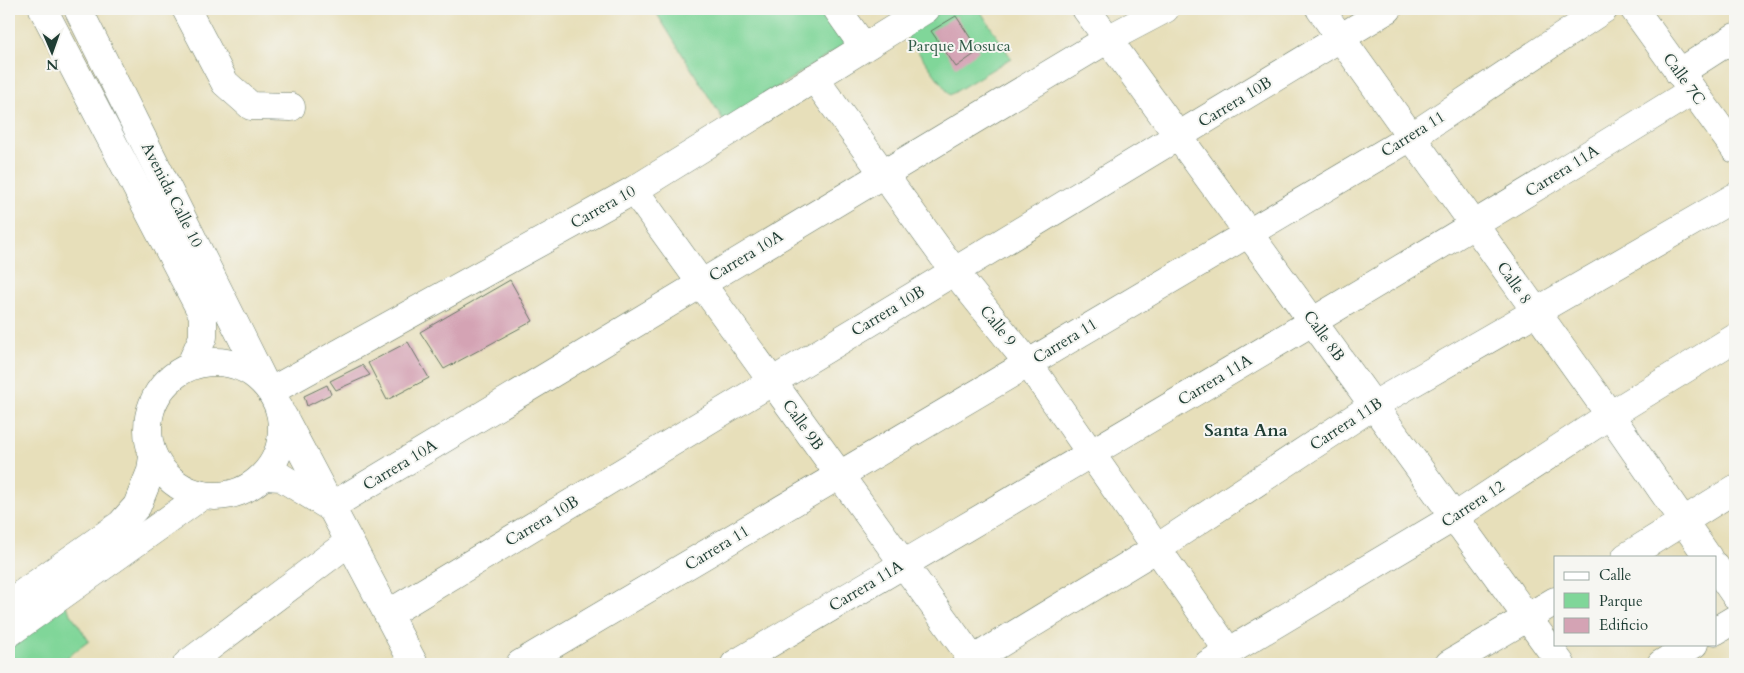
<svg xmlns="http://www.w3.org/2000/svg" width="1744" height="673" font-family="Cardo,serif">
<style>
.green{fill:#80d699;stroke:#508a66}
.building{fill:#d4a3b4}
.lines{fill:none;stroke-linecap:round;stroke-linejoin:round}
.minor-casing{stroke:#657663;stroke-width:29}
.minor{stroke:#fff;stroke-width:28}
.labels{text-anchor:middle;dominant-baseline:central;stroke-width:4;stroke-linejoin:round;paint-order:stroke}
.park-label{font-size:16px;fill:#325c48;stroke:#f6f6f2}
.street-label{font-size:16px;fill:#1f3d34;stroke:#f6f6f2}
.neighbourhood-label{font-size:18px;font-weight:bold;fill:#1f3d34;stroke:#f6f6f2}
</style>
<rect width="100%" height="100%" fill="#f6f6f2"/>
<filter id="ink" filterUnits="userSpaceOnUse"><feTurbulence type="fractalNoise" baseFrequency=".02" numOctaves="2"/><feDisplacementMap in="SourceGraphic" scale="10" xChannelSelector="R" yChannelSelector="G"/><feConvolveMatrix kernelMatrix="1 2 1 2 8 2 1 2 1" color-interpolation-filters="sRGB"/></filter>
<filter id="wash" filterUnits="userSpaceOnUse"><feTurbulence type="fractalNoise" baseFrequency=".0096" numOctaves="4" result="noise"/><feDisplacementMap in="SourceGraphic" scale="20" xChannelSelector="R" yChannelSelector="G"/><feGaussianBlur stdDeviation="1.12" result="paint"/><feColorMatrix in="noise" values="0 0 0 0 0 0 0 0 0 0 0 0 0 0 0 0 0 1.4 0 .05"/><feComposite in="paint" operator="in"/></filter>
<g filter="url(#wash)">
<rect width="100%" height="100%" fill="#e7dfba"/>
<g class="green">
<polygon points="654,9 834,9 855,38 724,121"/>
<polygon points="926,9 979,9 1011,58 950,95 898,25"/>
<polygon points="63,602 89,641 58,664 9,664 9,643"/>
</g>
<g id="blocks">
<g class="building">
<polygon points="956,16 979,51 956,67 931,31"/>
<polygon points="510,280 533,321 444,369 420,332"/>
<polygon points="408,342 429,378 387,400 368,363"/>
<polygon points="362,365 370,375 336,390 330,381"/>
<polygon points="327,385 331,394 307,406 304,396"/>
</g>
</g>
</g>
<g filter="url(#ink)">
<use href="#blocks" fill-opacity="0" stroke="#657663" stroke-width="1"/>
<g class="lines">
<g class="minor-casing">
<g id="minor">
<polyline points="43,9 203,315 203,337 190,366"/>
<polyline points="78,9 264,382"/>
<polyline points="186,9 225,83 251,106 291,107"/>
<polyline points="837,9 863,46"/>
<polyline points="1086,9 1561,664"/>
<polyline points="1320,9 1610,415 1708,557"/>
<polyline points="1634,9 1735,149"/>
<polyline points="1679,73 1735,37"/>
<polyline points="814,78 954,271 1028,363 1229,652"/>
<polyline points="634,190 973,660"/>
<circle cx="215" cy="429" r="67"/>
<polyline points="271,391 634,190 926,9"/>
<polyline points="283,416 414,664"/>
<polyline points="264,476 281,477 328,506"/>
<polyline points="330,507 1108,39 1165,9"/>
<polyline points="1626,557 1735,489"/>
<polyline points="1715,566 1735,595"/>
<polyline points="9,603 121,524 137,506 151,471 153,456"/>
<polyline points="388,614 1388,9"/>
<polyline points="1715,631 1735,619"/>
<polyline points="9,633 203,495"/>
<polyline points="187,664 349,542"/>
<polyline points="520,664 1411,137 1604,9"/>
<path d="M 735,664 C 1055,474 1376,287 1692,91"/>
<polyline points="966,664 1157,548 1374,405 1735,197"/>
<polyline points="1208,664 1456,516 1610,415 1735,338"/>
<polyline points="1449,664 1555,601"/>
<polyline points="1661,664 1694,644"/>
</g>
</g>
<use href="#minor" class="minor"/>
</g>
</g>
<g class="labels">
<g class="park-label">
<text x="959" y="46">Parque Mosuca</text>
</g>
<g class="street-label">
<text transform="translate(1684 79) rotate(54)">Calle 7C</text>
<text transform="translate(1235 102) rotate(-31)">Carrera 10B</text>
<text transform="translate(1413 134) rotate(-32)">Carrera 11</text>
<text transform="translate(1562 171) rotate(-32)">Carrera 11A</text>
<text transform="translate(172 195) rotate(63)">Avenida Calle 10</text>
<text transform="translate(603 207) rotate(-29)">Carrera 10</text>
<text transform="translate(746 256) rotate(-31)">Carrera 10A</text>
<text transform="translate(1514 283) rotate(55)">Calle 8</text>
<text transform="translate(888 311) rotate(-31)">Carrera 10B</text>
<text transform="translate(998 326) rotate(51)">Calle 9</text>
<text transform="translate(1324 336) rotate(54)">Calle 8B</text>
<text transform="translate(1065 341) rotate(-31)">Carrera 11</text>
<text transform="translate(1215 380) rotate(-31)">Carrera 11A</text>
<text transform="translate(1346 424) rotate(-33)">Carrera 11B</text>
<text transform="translate(803 425) rotate(54)">Calle 9B</text>
<text transform="translate(400 465) rotate(-31)">Carrera 10A</text>
<text transform="translate(1473 504) rotate(-33)">Carrera 12</text>
<text transform="translate(542 521) rotate(-31)">Carrera 10B</text>
<text transform="translate(717 548) rotate(-31)">Carrera 11</text>
<text transform="translate(866 586) rotate(-31)">Carrera 11A</text>
</g>
<g class="neighbourhood-label">
<text x="1246" y="430">Santa Ana</text>
</g>
</g>
<rect width="1744" height="673" fill="none" stroke="#f6f6f2" stroke-width="30"/>
<rect x="1554" y="556" width="162" height="90" fill="#f6f6f2" stroke="#a0aca6"/>
<rect x="1564" y="572" width="25" height="8" fill="#ffffff" stroke="#a0aca6"/>
<text x="1599" y="580" font-size="15" fill="#1f3d34">Calle</text>
<rect x="1564" y="593" width="25" height="15" fill="#80d699" stroke="#a0aca6"/>
<text x="1599" y="606" font-size="15" fill="#1f3d34">Parque</text>
<rect x="1564" y="618" width="25" height="15" fill="#d4a3b4" stroke="#a0aca6"/>
<text x="1599" y="630" font-size="15" fill="#1f3d34">Edificio</text>
<g transform="translate(52 52) rotate(178)" stroke="#f6f6f2" stroke-width="4" paint-order="stroke">
<path d="M0-4L9 19L0 12L-9 19Z" fill="#1f3d34"/>
<text y="-8" font-size="14" font-weight="bold" text-anchor="middle" fill="#1f3d34">N</text>
</g>
</svg>
